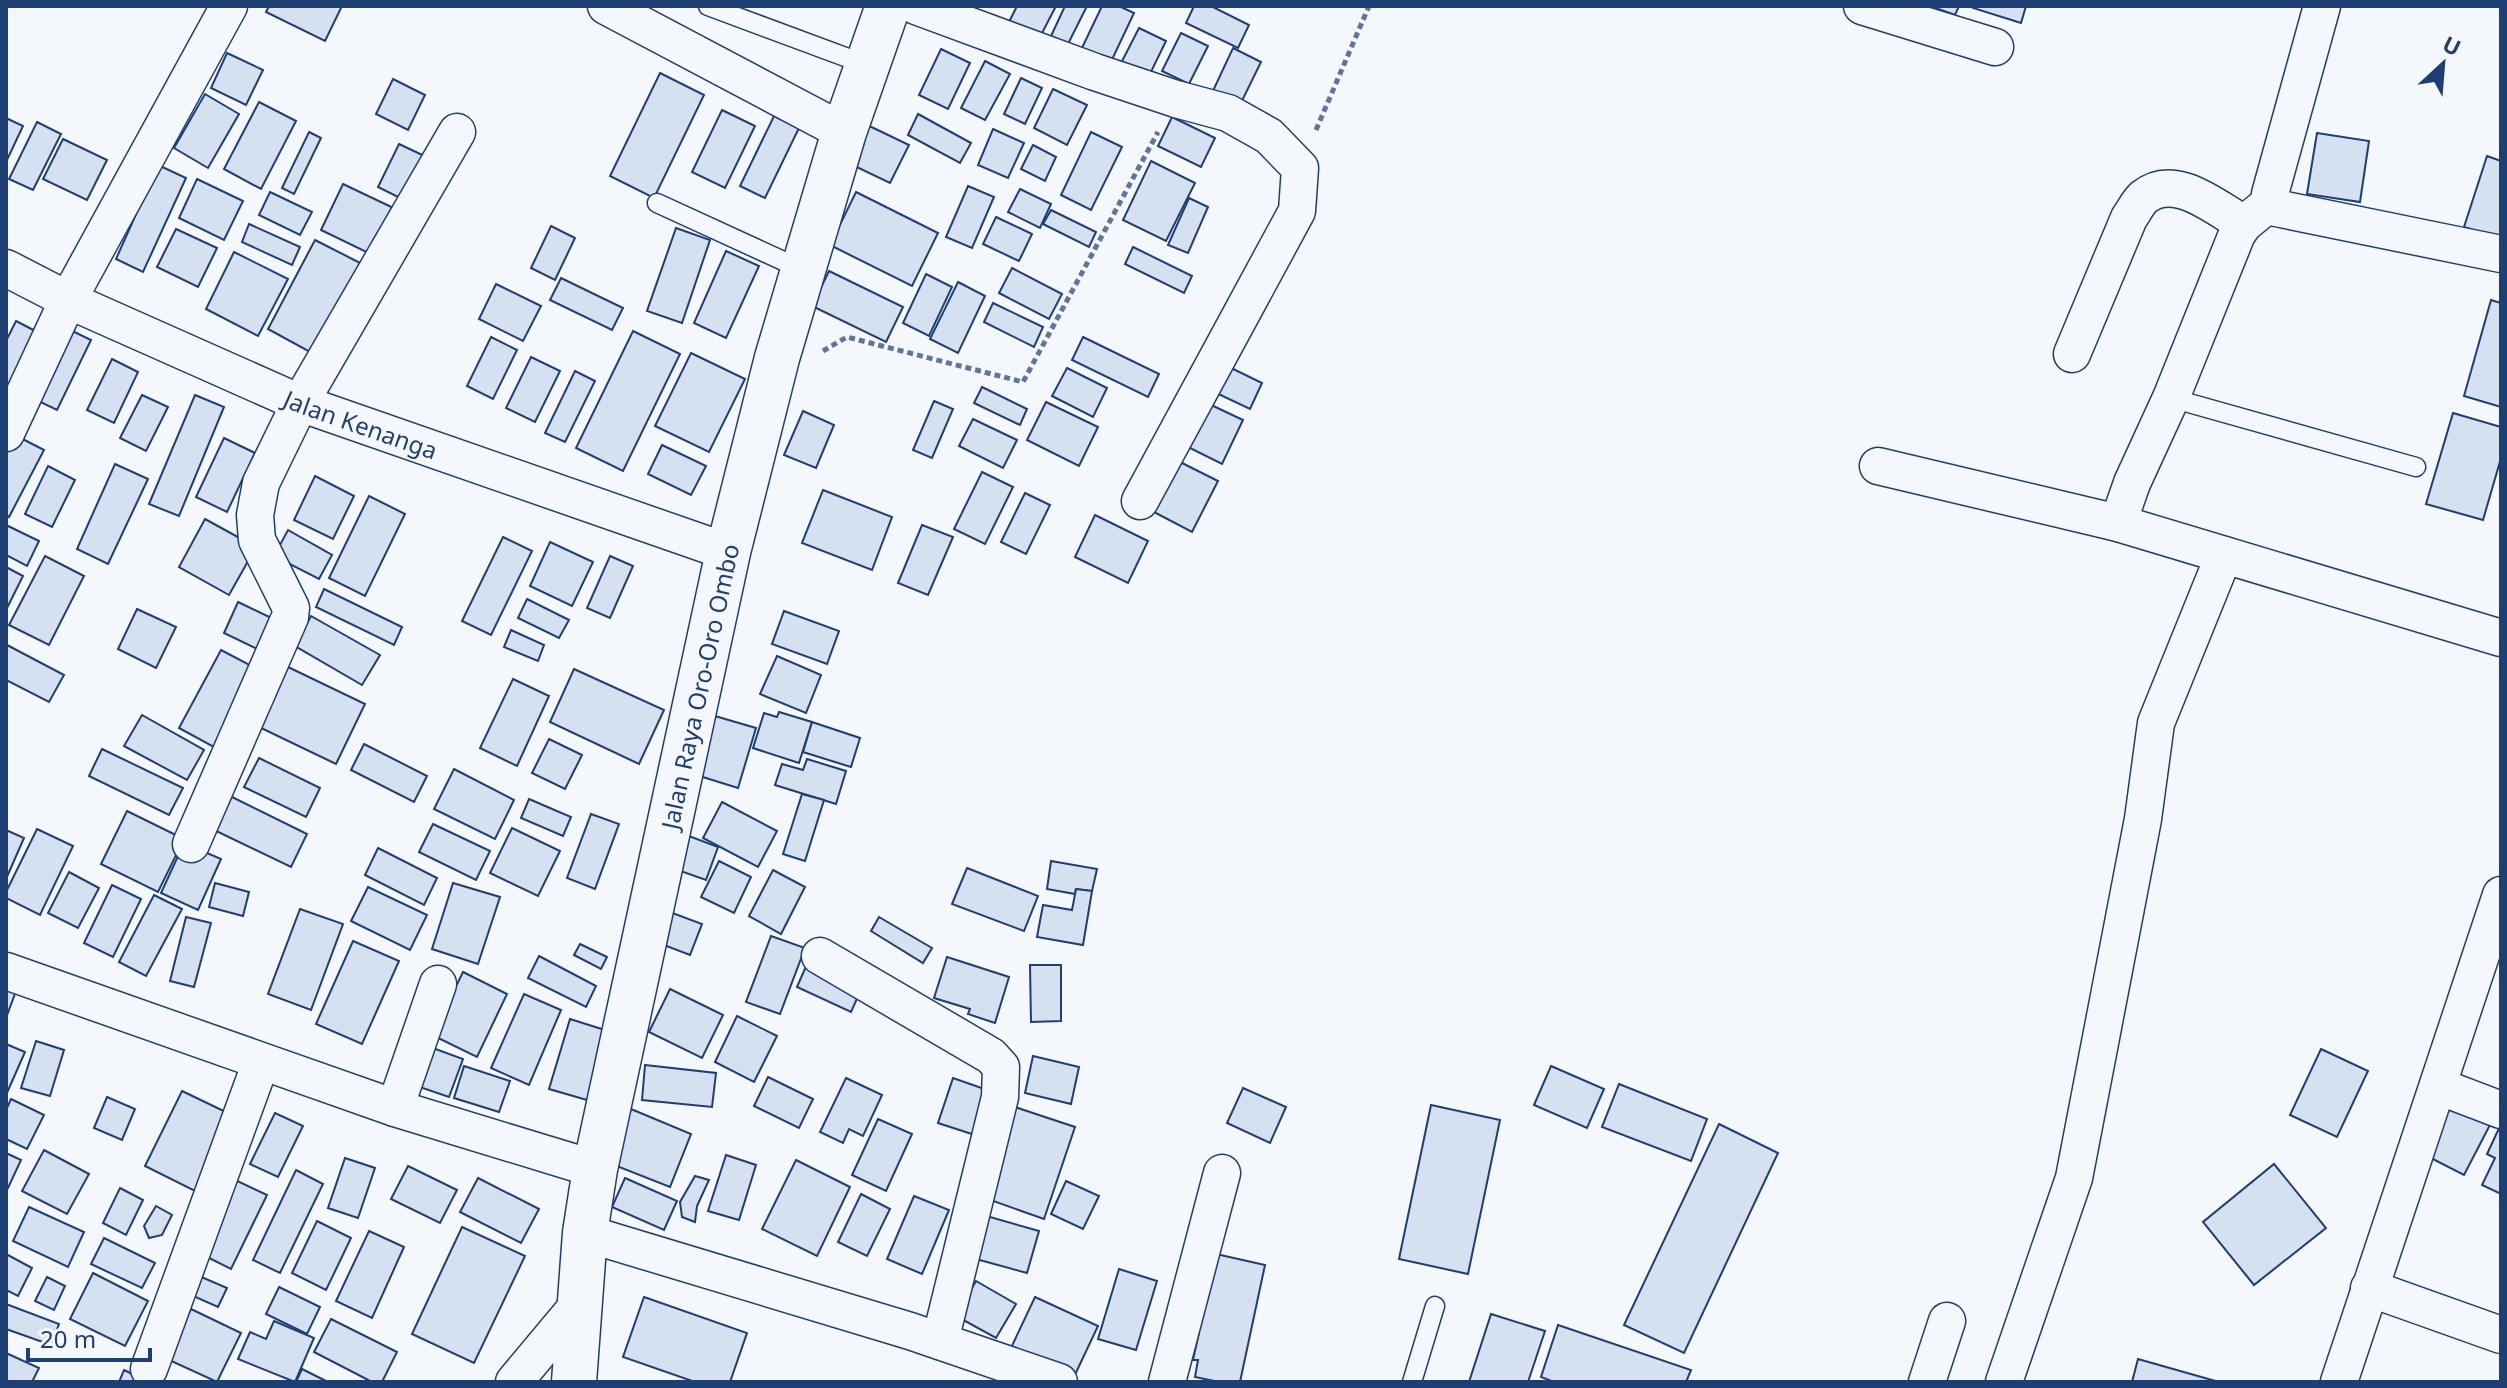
<svg xmlns="http://www.w3.org/2000/svg" width="2507" height="1388" font-family="'Noto Sans',sans-serif">
<style>
.building{fill:#d5e0f0;stroke:#1d3f73;stroke-width:2}
.lines{fill:none;stroke-linecap:round;stroke-linejoin:round}
.service-casing{stroke:#1d3f73;stroke-width:21}
.minor-casing{stroke:#1d3f73;stroke-width:39}
.secondary-casing{stroke:#1d3f73;stroke-width:47}
.path{stroke:#5e769c;stroke-width:5;stroke-dasharray:6 4;stroke-linecap:butt}
.service{stroke:#f4f7fb;stroke-width:18}
.minor{stroke:#f4f7fb;stroke-width:36}
.secondary{stroke:#f4f7fb;stroke-width:44}
.labels{text-anchor:middle;dominant-baseline:central;stroke-width:6;stroke-linejoin:round;paint-order:stroke}
.street-label{font-size:24px;fill:#1d3f73;stroke:#f4f7fb}
</style>
<rect width="100%" height="100%" fill="#f4f7fb"/>
<g class="building">
<polygon points="269,6 342,6 325,41 266,12"/>
<polygon points="1017,6 1056,6 1040,37 1009,22"/>
<polygon points="1065,6 1087,6 1068,44 1051,36"/>
<polygon points="1102,6 1119,6 1134,13 1109,66 1080,52"/>
<polygon points="1194,6 1211,6 1249,25 1238,48 1186,23"/>
<polygon points="1930,6 1959,6 1955,15"/>
<polygon points="1974,6 2026,6 2021,23 1973,8"/>
<polygon points="1139,28 1166,41 1147,80 1119,67"/>
<polygon points="1181,33 1208,46 1189,84 1162,71"/>
<polygon points="1233,48 1261,62 1238,109 1211,95"/>
<polygon points="941,49 970,63 948,109 919,95"/>
<polygon points="227,53 263,70 246,105 211,88"/>
<polygon points="985,61 1010,74 985,120 961,108"/>
<polygon points="660,73 704,95 654,198 610,176"/>
<polygon points="1021,78 1042,88 1025,124 1004,114"/>
<polygon points="393,79 425,95 408,130 376,114"/>
<polygon points="1053,89 1087,105 1067,145 1034,128"/>
<polygon points="205,94 239,114 208,168 174,148"/>
<polygon points="259,102 296,121 261,189 224,169"/>
<polygon points="722,110 755,126 725,188 692,172"/>
<polygon points="918,114 971,143 960,163 908,135"/>
<polygon points="774,116 799,128 765,198 740,186"/>
<polygon points="1172,117 1215,138 1201,167 1158,146"/>
<polygon points="6,118 23,126 6,162"/>
<polygon points="37,122 61,134 33,190 9,179"/>
<polygon points="861,122 909,145 890,183 842,160"/>
<polygon points="993,129 1024,143 1008,178 978,165"/>
<polygon points="309,132 321,138 294,194 282,188"/>
<polygon points="1091,132 1122,147 1091,210 1061,195"/>
<polygon points="2317,133 2369,141 2360,202 2307,194"/>
<polygon points="63,139 107,160 87,200 43,179"/>
<polygon points="399,144 433,160 412,204 378,187"/>
<polygon points="1033,145 1056,157 1045,181 1021,169"/>
<polygon points="2487,156 2501,161 2501,239 2464,227"/>
<polygon points="1151,161 1195,183 1166,241 1123,220"/>
<polygon points="158,165 186,178 143,272 116,259"/>
<polygon points="197,179 243,201 224,240 179,218"/>
<polygon points="343,184 404,213 381,259 321,230"/>
<polygon points="968,186 994,197 972,248 946,237"/>
<polygon points="1020,189 1051,204 1040,228 1008,212"/>
<polygon points="270,192 312,212 300,235 259,215"/>
<polygon points="856,192 938,233 912,286 830,245"/>
<polygon points="1189,198 1208,207 1188,253 1168,245"/>
<polygon points="1051,210 1096,232 1089,247 1043,224"/>
<polygon points="996,217 1032,234 1019,261 983,244"/>
<polygon points="249,224 300,247 292,265 242,242"/>
<polygon points="551,226 575,238 555,280 531,268"/>
<polygon points="676,228 710,240 682,323 647,311"/>
<polygon points="176,229 217,248 198,287 157,267"/>
<polygon points="315,240 368,267 321,358 268,329"/>
<polygon points="1133,247 1192,276 1184,293 1125,264"/>
<polygon points="726,251 759,266 726,338 694,323"/>
<polygon points="234,252 288,279 258,336 206,309"/>
<polygon points="1012,268 1062,294 1049,319 999,293"/>
<polygon points="829,271 903,307 886,342 812,306"/>
<polygon points="926,274 952,287 929,336 903,323"/>
<polygon points="561,278 623,308 612,330 550,300"/>
<polygon points="958,282 985,296 958,353 930,339"/>
<polygon points="496,284 541,306 523,341 479,319"/>
<polygon points="2491,300 2501,303 2501,407 2464,396"/>
<polygon points="993,303 1043,327 1034,347 984,322"/>
<polygon points="16,321 45,336 6,402 6,341"/>
<polygon points="60,325 91,340 57,410 26,395"/>
<polygon points="633,331 680,354 623,471 576,448"/>
<polygon points="491,337 517,350 493,399 467,386"/>
<polygon points="1083,337 1159,374 1148,397 1072,360"/>
<polygon points="691,353 745,379 709,452 655,426"/>
<polygon points="531,357 560,371 535,422 506,408"/>
<polygon points="112,359 138,372 114,423 87,410"/>
<polygon points="1225,365 1262,383 1250,409 1212,391"/>
<polygon points="1067,368 1107,388 1093,417 1052,396"/>
<polygon points="575,371 595,381 565,442 545,433"/>
<polygon points="982,387 1027,409 1020,425 974,403"/>
<polygon points="142,395 168,407 146,451 120,438"/>
<polygon points="195,395 224,407 179,516 149,504"/>
<polygon points="934,401 953,409 932,458 913,450"/>
<polygon points="1046,402 1098,427 1079,466 1027,440"/>
<polygon points="1207,403 1243,420 1222,464 1186,446"/>
<polygon points="803,411 834,425 816,468 784,455"/>
<polygon points="2453,413 2501,427 2501,458 2483,520 2426,504"/>
<polygon points="973,419 1017,440 1003,468 959,446"/>
<polygon points="11,433 44,450 9,517 6,515 6,443"/>
<polygon points="224,438 255,453 227,512 196,497"/>
<polygon points="662,445 706,466 691,495 648,474"/>
<polygon points="1178,461 1218,481 1192,532 1152,511"/>
<polygon points="115,464 148,479 108,564 77,549"/>
<polygon points="48,466 75,480 52,527 25,514"/>
<polygon points="982,472 1013,487 985,544 954,529"/>
<polygon points="315,476 354,496 333,539 294,520"/>
<polygon points="823,490 892,517 872,570 802,543"/>
<polygon points="1025,493 1050,505 1026,554 1001,542"/>
<polygon points="369,496 405,514 365,596 329,578"/>
<polygon points="1095,515 1148,541 1128,583 1075,557"/>
<polygon points="205,519 256,547 229,595 179,567"/>
<polygon points="6,525 39,541 27,566 6,555"/>
<polygon points="922,525 953,537 928,595 898,583"/>
<polygon points="288,530 332,555 319,579 274,556"/>
<polygon points="503,537 532,551 491,635 462,621"/>
<polygon points="550,542 593,562 572,606 530,586"/>
<polygon points="45,556 84,576 49,645 9,625"/>
<polygon points="610,556 633,566 610,618 587,608"/>
<polygon points="6,567 23,576 6,610"/>
<polygon points="324,589 402,627 394,645 316,607"/>
<polygon points="527,599 569,620 559,638 518,618"/>
<polygon points="238,602 286,625 272,656 224,633"/>
<polygon points="137,609 176,627 156,668 118,649"/>
<polygon points="784,611 839,631 827,664 772,644"/>
<polygon points="311,616 380,655 362,685 295,646"/>
<polygon points="511,630 544,645 538,661 504,647"/>
<polygon points="7,645 64,675 49,702 6,680"/>
<polygon points="221,650 265,673 223,752 179,728"/>
<polygon points="777,656 821,675 806,713 760,694"/>
<polygon points="288,667 365,704 336,764 259,727"/>
<polygon points="574,669 664,710 639,764 550,722"/>
<polygon points="513,679 549,696 517,766 480,748"/>
<polygon points="779,712 812,722 799,763 753,748 764,713 777,717"/>
<polygon points="708,714 756,728 738,788 690,773"/>
<polygon points="142,715 204,750 187,780 124,746"/>
<polygon points="812,722 860,738 851,767 803,752"/>
<polygon points="549,739 582,755 565,789 532,773"/>
<polygon points="364,744 427,776 414,802 351,770"/>
<polygon points="102,749 183,788 169,815 89,776"/>
<polygon points="259,758 320,788 306,817 244,787"/>
<polygon points="807,759 846,771 836,804 775,785 782,764 803,770"/>
<polygon points="454,769 514,800 495,839 434,809"/>
<polygon points="802,794 824,800 805,861 783,854"/>
<polygon points="228,795 307,834 291,867 212,829"/>
<polygon points="529,799 571,817 563,836 521,818"/>
<polygon points="722,802 777,831 758,867 703,838"/>
<polygon points="127,811 184,839 158,892 101,864"/>
<polygon points="591,814 619,824 595,889 567,878"/>
<polygon points="433,824 490,851 476,880 419,852"/>
<polygon points="512,828 560,851 538,896 490,873"/>
<polygon points="37,829 73,846 40,915 6,898 6,892"/>
<polygon points="6,830 24,838 6,879"/>
<polygon points="681,833 718,847 706,880 669,867"/>
<polygon points="184,843 221,859 198,910 161,893"/>
<polygon points="378,848 437,878 424,905 365,875"/>
<polygon points="719,861 751,877 734,913 701,897"/>
<polygon points="1051,861 1097,869 1092,891 1076,889 1075,894 1047,889"/>
<polygon points="967,868 1038,896 1024,931 952,904"/>
<polygon points="773,870 805,887 781,934 749,916"/>
<polygon points="69,872 99,888 78,928 48,913"/>
<polygon points="215,883 249,892 243,916 209,907"/>
<polygon points="453,883 500,897 478,964 432,949"/>
<polygon points="112,885 141,899 113,957 84,943"/>
<polygon points="368,887 427,915 410,950 351,921"/>
<polygon points="1076,889 1092,891 1083,945 1037,937 1043,905 1072,910"/>
<polygon points="154,895 182,909 146,976 119,962"/>
<polygon points="659,908 702,924 690,955 648,939"/>
<polygon points="300,909 343,924 311,1010 268,994"/>
<polygon points="186,917 211,923 194,987 170,981"/>
<polygon points="879,917 932,948 923,963 871,931"/>
<polygon points="771,936 805,948 780,1014 746,1002"/>
<polygon points="353,941 399,961 362,1044 316,1024"/>
<polygon points="580,944 607,957 601,969 574,955"/>
<polygon points="539,956 596,986 586,1007 528,978"/>
<polygon points="810,957 864,983 851,1012 797,987"/>
<polygon points="947,957 1009,977 995,1023 968,1014 970,1009 934,998"/>
<polygon points="1030,965 1061,965 1061,1021 1031,1022"/>
<polygon points="463,972 507,994 477,1057 432,1035"/>
<polygon points="6,986 16,991 6,1018"/>
<polygon points="670,989 723,1015 702,1058 649,1032"/>
<polygon points="524,994 561,1010 529,1085 491,1068"/>
<polygon points="737,1016 777,1036 754,1082 715,1062"/>
<polygon points="570,1019 608,1031 587,1100 549,1089"/>
<polygon points="36,1041 64,1050 50,1096 21,1088"/>
<polygon points="419,1043 463,1059 449,1097 405,1082"/>
<polygon points="6,1044 25,1052 6,1095"/>
<polygon points="2321,1049 2368,1071 2337,1137 2290,1115"/>
<polygon points="1033,1056 1079,1067 1071,1104 1025,1093"/>
<polygon points="645,1065 716,1073 712,1107 642,1100"/>
<polygon points="464,1066 510,1081 499,1112 454,1098"/>
<polygon points="1551,1066 1604,1089 1587,1128 1534,1105"/>
<polygon points="768,1077 813,1099 799,1128 754,1106"/>
<polygon points="846,1078 882,1095 863,1136 849,1129 843,1143 820,1132"/>
<polygon points="953,1078 996,1093 981,1137 938,1123"/>
<polygon points="1619,1084 1707,1119 1691,1161 1602,1127"/>
<polygon points="1243,1088 1286,1107 1270,1143 1227,1123"/>
<polygon points="182,1091 232,1115 195,1191 145,1166"/>
<polygon points="107,1097 135,1109 122,1140 94,1128"/>
<polygon points="11,1099 44,1115 27,1149 6,1139 6,1110"/>
<polygon points="2448,1099 2492,1121 2464,1175 2421,1153"/>
<polygon points="1009,1105 1075,1127 1044,1219 979,1196"/>
<polygon points="1431,1105 1500,1120 1468,1274 1399,1259"/>
<polygon points="631,1109 691,1134 670,1187 609,1163"/>
<polygon points="275,1113 303,1126 278,1177 250,1164"/>
<polygon points="878,1119 912,1134 886,1191 852,1175"/>
<polygon points="1719,1124 1778,1153 1684,1353 1624,1325"/>
<polygon points="2501,1124 2501,1194 2482,1185 2495,1158 2487,1154"/>
<polygon points="44,1150 89,1174 67,1214 22,1191"/>
<polygon points="6,1153 21,1160 8,1188 6,1187"/>
<polygon points="726,1155 756,1165 739,1220 708,1211"/>
<polygon points="345,1158 375,1168 358,1218 328,1208"/>
<polygon points="796,1160 850,1187 817,1256 762,1229"/>
<polygon points="2274,1164 2326,1228 2254,1285 2203,1222"/>
<polygon points="408,1166 457,1190 440,1223 391,1199"/>
<polygon points="296,1170 323,1184 280,1273 253,1260"/>
<polygon points="695,1176 709,1180 697,1206 695,1222 682,1217 680,1202"/>
<polygon points="229,1177 267,1195 231,1269 193,1250"/>
<polygon points="478,1178 539,1209 521,1243 460,1212"/>
<polygon points="625,1178 677,1201 664,1230 612,1207"/>
<polygon points="1066,1181 1099,1196 1083,1229 1051,1214"/>
<polygon points="120,1188 143,1200 126,1235 103,1223"/>
<polygon points="861,1194 890,1209 867,1256 838,1242"/>
<polygon points="914,1196 949,1210 922,1274 887,1259"/>
<polygon points="156,1206 172,1215 162,1235 149,1238 144,1226"/>
<polygon points="29,1207 84,1232 68,1267 13,1241"/>
<polygon points="976,1213 1039,1231 1027,1273 965,1256"/>
<polygon points="317,1221 351,1238 326,1290 292,1273"/>
<polygon points="462,1227 525,1256 474,1363 412,1334"/>
<polygon points="369,1231 404,1247 372,1318 336,1301"/>
<polygon points="104,1238 155,1263 142,1288 91,1264"/>
<polygon points="6,1254 32,1268 18,1296 6,1290"/>
<polygon points="1216,1254 1265,1265 1240,1382 1219,1382 1195,1377 1198,1360 1193,1360"/>
<polygon points="1119,1269 1157,1281 1136,1350 1098,1339"/>
<polygon points="93,1273 148,1301 125,1346 70,1319"/>
<polygon points="199,1276 227,1288 218,1307 191,1295"/>
<polygon points="47,1277 65,1286 54,1310 35,1301"/>
<polygon points="976,1281 1016,1304 996,1338 956,1316"/>
<polygon points="279,1287 320,1307 307,1334 266,1314"/>
<polygon points="644,1297 747,1333 730,1382 695,1382 623,1357"/>
<polygon points="1035,1297 1098,1326 1073,1379 1010,1350"/>
<polygon points="6,1304 59,1324 51,1345 6,1329"/>
<polygon points="191,1309 241,1333 217,1382 167,1359"/>
<polygon points="1491,1314 1545,1331 1528,1382 1469,1382"/>
<polygon points="331,1319 397,1352 382,1382 372,1382 314,1352"/>
<polygon points="274,1321 314,1338 295,1382 238,1359 250,1332 266,1339"/>
<polygon points="1558,1325 1691,1370 1686,1382 1554,1382 1541,1377"/>
<polygon points="6,1353 39,1368 32,1382 6,1382"/>
<polygon points="2138,1359 2219,1382 2132,1382"/>
<polygon points="302,1369 328,1382 296,1382"/>
<polygon points="124,1370 149,1382 119,1382"/>
</g>
<g class="lines">
<g class="service-casing">
<g id="service">
<polyline points="708,6 867,65"/>
<polyline points="657,203 803,270"/>
<polyline points="2171,398 2416,467"/>
<polyline points="1412,1382 1435,1306"/>
</g>
</g>
<g class="minor-casing">
<g id="minor">
<polyline points="606,6 844,132"/>
<polyline points="916,6 1095,72 1176,99 1228,113 1269,136 1300,168 1297,211 1140,501"/>
<polyline points="1862,6 1995,47"/>
<polyline points="2322,6 2270,194 2271,202 2276,208 2501,254"/>
<path id="s1" d="M 6,268 L 68,300 L 300,403 L 728,552"/>
<path d="M 2072,354 L 2129,218 C 2134,211 2138,202 2144,197 C 2175,172 2216,208 2244,224"/>
<polyline points="6,433 68,300 229,6"/>
<polyline points="1878,466 2118,523 2132,483 2171,398 2237,234 2244,224 2271,202"/>
<polyline points="2118,523 2501,638"/>
<polyline points="191,844 290,617 291,608 257,540 255,515 261,483 300,403 457,132"/>
<polyline points="820,956 991,1056 1001,1067 1000,1097 940,1341"/>
<polyline points="6,971 395,1108 595,1169"/>
<polyline points="2438,1086 2501,1110"/>
<polyline points="395,1108 438,984"/>
<polyline points="585,1233 910,1331 1059,1382"/>
<polyline points="2369,1288 2501,1335"/>
<polyline points="149,1369 261,1062"/>
<polyline points="514,1382 580,1303"/>
<polyline points="1167,1382 1222,1173"/>
<polyline points="1927,1382 1947,1321"/>
<polyline points="2004,1382 2074,1178 2143,819 2156,723 2224,555"/>
<polyline points="2339,1382 2501,895"/>
</g>
</g>
<g class="secondary-casing">
<g id="secondary">
<path id="s2" d="M 574,1382 L 585,1233 L 595,1169 L 728,552 L 777,358 L 844,132 L 888,6"/>
</g>
</g>
<g class="path">
<polyline points="1316,130 1369,6"/>
<polyline points="823,351 847,337 1023,382 1158,132"/>
</g>
<use href="#service" class="service"/>
<use href="#minor" class="minor"/>
<use href="#secondary" class="secondary"/>
</g>
<g class="labels">
<g class="street-label">
<text stroke="none"><textPath href="#s1" startOffset="388">Jalan Kenanga</textPath></text>
<text stroke="none"><textPath href="#s2" startOffset="708">Jalan Raya Oro-Oro Ombo</textPath></text>
</g>
</g>
<rect width="2507" height="1388" fill="none" stroke="#1d3f73" stroke-width="16"/>
<g transform="translate(2443 64) rotate(26)" stroke="#f4f7fb" stroke-width="6" paint-order="stroke">
<path d="M0-6L14 30L0 20L-14 30Z" fill="#1d3f73"/>
<text y="-12" font-size="22" font-weight="bold" text-anchor="middle" fill="#1d3f73">U</text>
</g>
<path d="M28 1348v12h122v-12" fill="none" stroke="#1d3f73" stroke-width="4"/>
<text x="40" y="1348" font-size="24" fill="#1d3f73" stroke="#f4f7fb" stroke-width="6" paint-order="stroke">20 m</text>
</svg>
